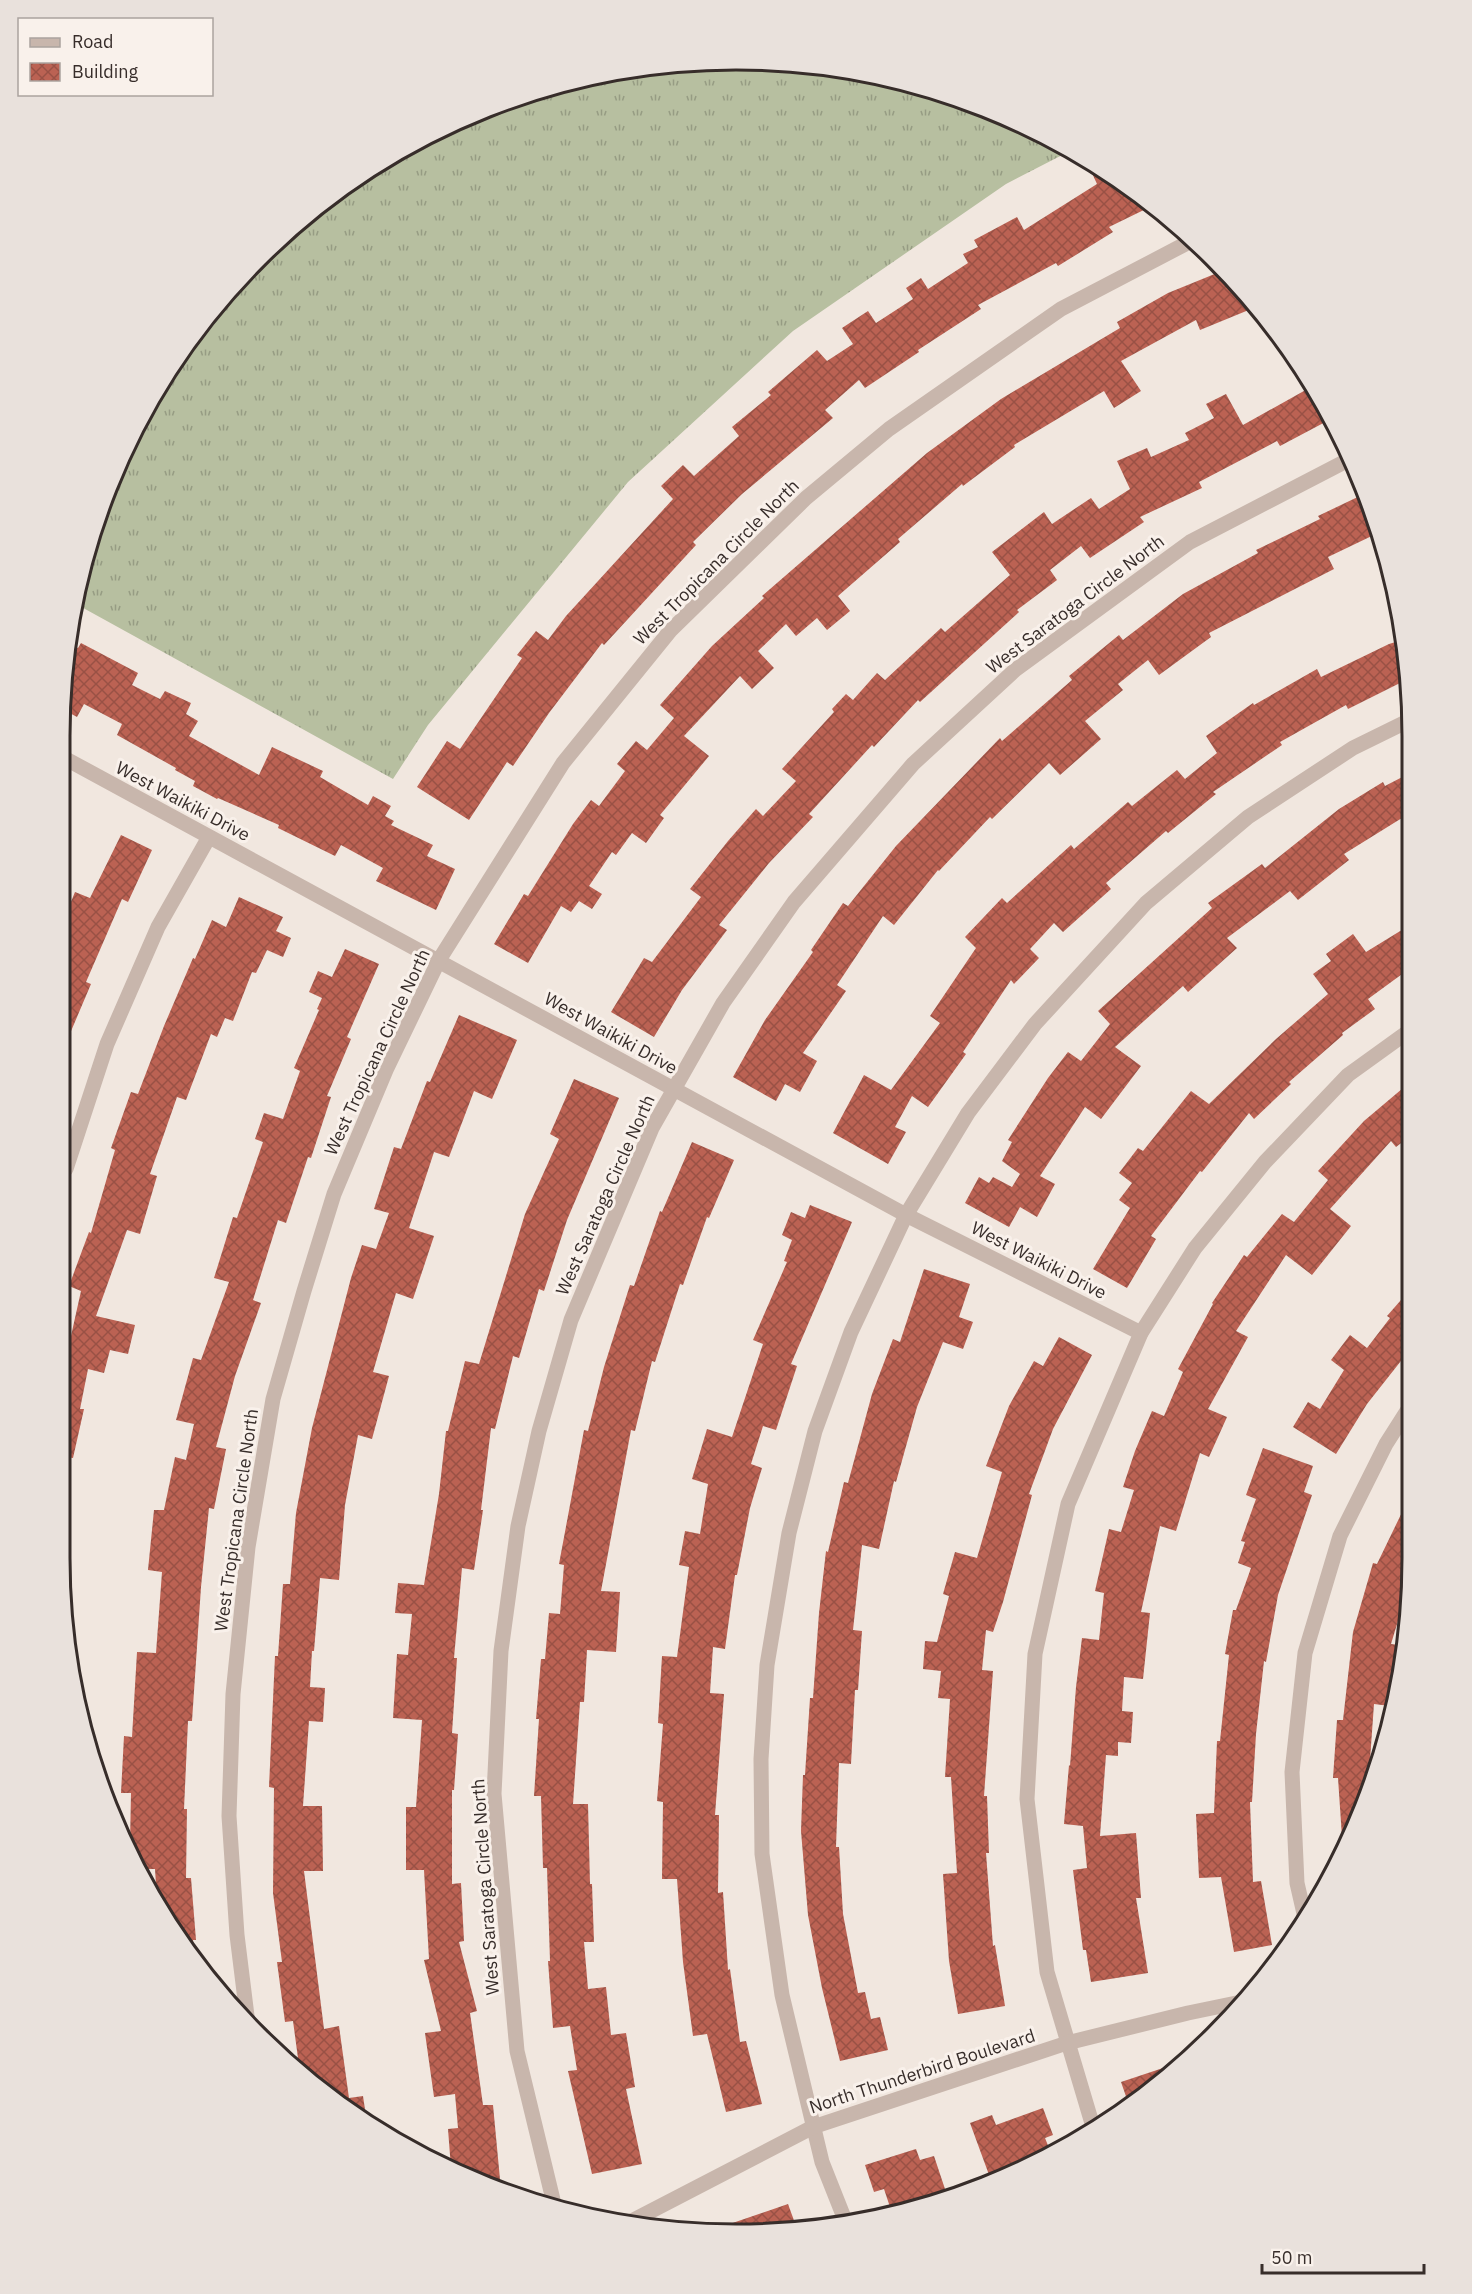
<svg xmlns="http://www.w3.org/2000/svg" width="1472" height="2294" font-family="'IBM Plex Sans',sans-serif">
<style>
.grass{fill:url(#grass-tufts)}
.building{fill:url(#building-cross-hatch)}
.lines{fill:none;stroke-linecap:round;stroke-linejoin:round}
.minor{stroke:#c8b6ac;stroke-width:15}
.tertiary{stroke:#c8b6ac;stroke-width:15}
.labels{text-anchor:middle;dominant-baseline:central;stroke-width:6;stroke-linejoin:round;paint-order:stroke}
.street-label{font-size:18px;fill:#372d2a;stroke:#f9f1eb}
.rim{fill:none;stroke:#372d2a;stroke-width:3}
</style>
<defs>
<pattern id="grass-tufts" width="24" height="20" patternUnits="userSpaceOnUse" patternTransform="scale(1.5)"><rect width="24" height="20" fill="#b7bfa0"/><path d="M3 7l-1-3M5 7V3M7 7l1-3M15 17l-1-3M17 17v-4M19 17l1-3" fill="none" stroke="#969c83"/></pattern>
<pattern id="building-cross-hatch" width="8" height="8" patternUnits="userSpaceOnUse" patternTransform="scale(1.5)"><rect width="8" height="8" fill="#bb6253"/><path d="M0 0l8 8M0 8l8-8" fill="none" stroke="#995145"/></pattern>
</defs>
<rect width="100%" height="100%" fill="#f1e7df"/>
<polygon class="grass" points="691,61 824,66 953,96 1072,150 1006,184 793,331 628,482 428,725 393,779 76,604 96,519 130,437 228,291 324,200 437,130 561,83"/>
<g class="building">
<polygon points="1085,158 1152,206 1109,227 1113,232 1058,266 1056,263 978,305 981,309 918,350 919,352 865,388 859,380 825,410 833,418 742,494 693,542 696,545 604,645 602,643 549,713 513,766 507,762 469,820 417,787 447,741 460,749 522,658 517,655 536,631 548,640 566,616 673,499 661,486 683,465 694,476 739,436 732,427 771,395 768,392 817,350 827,361 853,344 842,328 868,311 876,323 913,299 906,288 921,278 928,289 968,263 963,254 978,247 974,240 1017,217 1024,230 1097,184"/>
<polygon points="1222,271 1256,307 1200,330 1196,320 1121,361 1141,391 1114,408 1104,391 1014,445 1015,447 963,486 962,484 898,539 900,542 838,596 850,611 827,630 817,618 796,636 786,624 758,651 774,668 752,689 740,676 684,736 709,756 660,815 664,818 646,843 632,833 616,855 612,852 589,886 602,894 592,909 579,901 571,912 561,906 528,963 494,944 524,894 528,896 573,824 591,800 599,806 625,771 617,764 636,741 647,750 674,718 660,705 712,646 764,598 762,596 927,453 1001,399 1120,328 1117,322 1168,293"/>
<polygon points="1311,387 1331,419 1280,446 1277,441 1199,482 1202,488 1140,517 1144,522 1090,558 1081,546 1050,570 1057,580 1017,610 1019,612 920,702 918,700 874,747 872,745 809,814 813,817 769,863 719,925 727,930 682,990 654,1037 611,1012 644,958 652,962 701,897 690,889 728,841 756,809 763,816 796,781 782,769 834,712 832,709 846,694 853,700 877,673 885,680 941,628 945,632 1010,575 992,552 1044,512 1052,524 1091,498 1099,509 1130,489 1117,461 1147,448 1151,457 1189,440 1185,433 1214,418 1206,404 1226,394 1243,425"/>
<polygon points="1364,494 1378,533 1328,557 1334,569 1209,633 1211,637 1159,675 1148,660 1118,684 1123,690 1085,721 1101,739 1060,775 1049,763 992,819 990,817 939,871 938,870 894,925 883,916 837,985 846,991 803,1053 817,1061 800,1092 785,1084 776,1101 733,1077 765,1020 813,952 811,950 843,903 848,906 896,846 1000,738 1002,741 1072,680 1069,676 1119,635 1123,640 1183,594 1258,553 1256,550 1320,519 1318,516"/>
<polygon points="1402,640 1408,679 1348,709 1346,705 1280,742 1282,745 1213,792 1216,794 1168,833 1166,831 1106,883 1111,889 1063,932 1054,923 1030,949 1039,958 1014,984 1011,980 963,1052 966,1054 928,1107 912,1096 895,1127 906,1132 888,1164 833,1133 864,1075 891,1090 940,1023 930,1016 976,948 965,937 1002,898 1007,903 1071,845 1074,849 1128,802 1132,806 1177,770 1185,779 1217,753 1206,736 1253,703 1254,705 1317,669 1321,677 1389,644"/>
<polygon points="67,643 78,648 81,643 138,673 132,685 160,699 165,691 191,703 186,714 198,721 189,736 259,775 272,747 323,771 320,777 368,805 373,796 391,806 385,816 394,821 391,825 433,845 427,856 455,869 436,910 376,881 383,868 341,845 335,856 278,828 279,825 218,798 217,799 193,786 195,781 175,770 176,768 117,735 122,724 84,704 77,717 66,711"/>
<polygon points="1410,773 1410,813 1344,854 1349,860 1298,900 1290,891 1227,938 1237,948 1188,992 1183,986 1115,1047 1141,1066 1101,1119 1085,1107 1040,1176 1055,1184 1037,1217 1020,1207 1009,1227 965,1203 979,1177 989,1183 993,1177 1012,1187 1020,1174 1002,1161 1012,1142 1008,1140 1048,1078 1068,1052 1081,1061 1110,1024 1098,1011 1212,908 1208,903 1262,864 1265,868 1339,809 1383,782 1385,786"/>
<polygon points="121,835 152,850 128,902 122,899 86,982 91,984 66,1043 66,914 75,892 90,898"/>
<polygon points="239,897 283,917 276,931 291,938 283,957 267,950 256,973 252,972 233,1021 225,1018 217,1037 211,1034 186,1100 177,1097 150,1174 157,1176 140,1234 127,1230 96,1316 135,1325 128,1354 110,1350 104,1373 88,1369 80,1409 84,1409 73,1458 66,1457 66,1334 71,1336 81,1291 69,1286 89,1232 91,1233 115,1150 111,1148 131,1092 138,1094 164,1026 193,958 195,959 212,920 226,927"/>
<polygon points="1410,925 1409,969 1368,999 1375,1009 1342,1033 1343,1035 1289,1082 1291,1084 1254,1119 1249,1113 1202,1172 1200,1171 1151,1236 1156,1239 1127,1288 1093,1269 1130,1208 1119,1200 1132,1183 1119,1173 1138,1148 1143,1151 1191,1091 1209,1104 1276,1039 1328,994 1313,974 1331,961 1326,954 1353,934 1366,952"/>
<polygon points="345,949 379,964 347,1037 351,1039 327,1096 331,1097 311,1158 308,1157 286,1223 278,1220 253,1300 261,1303 235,1376 216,1447 226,1449 214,1509 209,1508 201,1587 192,1721 188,1721 184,1809 187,1809 186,1878 191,1878 196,1940 193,1940 195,1960 174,1934 157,1900 155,1869 142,1869 130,1844 131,1793 121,1793 124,1736 132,1737 137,1652 156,1653 162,1572 148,1570 154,1510 164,1510 175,1457 186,1460 194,1424 176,1420 193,1358 201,1360 229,1282 214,1278 233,1217 237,1218 263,1142 255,1139 264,1113 283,1119 300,1071 294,1068 319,1010 317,1009 322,998 309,992 318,971 332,977"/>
<polygon points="459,1015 517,1040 492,1099 474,1091 449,1157 434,1152 409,1228 434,1236 413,1299 396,1293 373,1372 389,1376 372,1439 358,1435 345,1505 339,1580 320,1578 314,1651 312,1651 310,1687 325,1688 323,1722 309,1721 303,1806 322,1806 323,1871 304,1871 324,2029 339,2026 349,2098 363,2096 367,2123 324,2094 300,2073 293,2021 285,2022 277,1962 282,1962 273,1893 274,1788 269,1787 275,1656 278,1656 283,1584 290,1584 296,1513 312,1428 351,1278 362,1245 376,1249 389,1213 374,1209 394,1147 401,1149 427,1081 430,1082"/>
<polygon points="574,1079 619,1098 567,1220 544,1291 539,1289 519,1358 513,1356 495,1429 491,1428 481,1510 483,1510 474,1570 462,1568 454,1658 457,1658 452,1733 458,1734 454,1790 452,1790 452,1884 461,1883 464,1941 459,1942 477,2011 470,2013 483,2105 493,2105 501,2190 451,2168 448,2129 458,2128 455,2094 434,2097 425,2033 441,2031 424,1960 429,1959 424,1870 406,1870 406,1807 416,1807 422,1720 393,1718 397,1654 408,1655 412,1614 395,1613 398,1583 424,1585 439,1494 446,1431 448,1431 465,1361 479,1364 525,1214 559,1139 550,1134"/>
<polygon points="1409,1083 1409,1137 1396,1147 1391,1141 1330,1209 1351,1226 1312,1275 1286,1255 1236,1331 1248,1337 1208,1409 1227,1417 1209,1457 1200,1453 1176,1531 1160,1526 1141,1612 1150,1613 1143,1679 1124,1677 1122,1711 1133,1712 1131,1743 1118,1742 1118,1756 1106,1755 1100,1836 1136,1833 1141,1898 1136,1898 1148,1973 1091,1982 1086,1950 1083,1950 1073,1870 1087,1868 1083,1826 1064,1824 1069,1765 1070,1766 1076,1687 1082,1638 1099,1640 1104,1593 1095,1591 1109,1529 1121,1532 1134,1490 1123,1487 1135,1451 1152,1411 1164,1416 1183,1372 1178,1369 1213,1304 1212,1303 1244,1255 1247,1257 1282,1214 1294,1222 1328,1180 1318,1171 1364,1121"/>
<polygon points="692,1142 734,1160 709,1218 707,1217 683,1285 680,1284 655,1362 652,1361 635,1431 631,1430 601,1591 620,1592 616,1652 587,1650 584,1702 580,1702 573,1804 588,1804 590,1884 592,1884 594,1942 584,1942 588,1989 606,1987 611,2035 626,2033 635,2087 626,2089 642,2164 592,2174 568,2071 577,2070 570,2026 553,2028 548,1961 550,1961 547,1868 543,1868 541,1796 534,1796 539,1719 536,1719 541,1659 545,1659 549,1613 560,1614 564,1565 559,1564 584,1430 588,1431 604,1367 630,1285 634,1286 660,1211 662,1212"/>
<polygon points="810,1205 852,1222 791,1364 797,1366 776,1430 763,1426 751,1464 762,1468 750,1508 737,1575 735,1575 725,1649 713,1647 710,1693 724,1694 715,1815 719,1815 718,1893 723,1892 728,1970 730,1969 740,2042 746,2041 762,2104 726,2112 707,2034 693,2036 683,1962 677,1879 662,1879 663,1802 657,1801 663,1724 658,1723 662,1656 677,1657 689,1567 679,1565 685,1531 700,1534 708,1484 692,1479 707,1429 732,1437 763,1344 753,1340 787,1262 784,1261 792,1240 782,1235 791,1212 805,1218"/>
<polygon points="924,1269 970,1284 959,1317 973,1322 963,1349 943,1342 917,1407 896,1482 894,1481 879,1549 862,1545 853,1630 862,1631 858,1690 855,1690 851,1764 839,1763 836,1847 839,1847 843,1914 858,1993 865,1992 871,2019 880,2017 888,2050 840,2061 822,1988 808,1915 801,1831 803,1775 805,1775 810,1698 813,1698 819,1613 826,1551 828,1552 844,1482 848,1483 872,1394 893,1339 900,1342"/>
<polygon points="1408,1292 1408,1352 1367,1404 1336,1454 1293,1427 1308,1402 1320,1409 1344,1370 1331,1360 1350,1335 1367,1348 1390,1318 1387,1316"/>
<polygon points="1059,1337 1092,1355 1053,1429 1029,1494 1032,1495 1003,1602 993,1632 986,1630 982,1670 993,1671 984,1796 987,1796 989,1853 986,1853 993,1946 995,1945 1005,2006 958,2014 949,1961 943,1874 957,1873 951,1777 945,1777 950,1699 938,1698 941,1671 923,1669 925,1641 937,1642 949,1596 943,1594 955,1552 977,1558 1002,1472 986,1466 1009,1406 1034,1361 1043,1366"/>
<polygon points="1263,1448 1313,1466 1304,1492 1312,1495 1278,1595 1266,1662 1264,1661 1256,1734 1252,1802 1250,1802 1253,1882 1261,1881 1272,1945 1234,1952 1221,1877 1199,1878 1196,1814 1214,1813 1217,1741 1220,1741 1229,1655 1225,1654 1233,1610 1236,1610 1251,1568 1238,1563 1245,1542 1241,1541 1256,1499 1246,1495"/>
<polygon points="1407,1502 1407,1591 1391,1644 1399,1645 1394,1693 1390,1706 1374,1704 1368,1788 1360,1817 1343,1852 1338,1778 1333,1778 1337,1720 1343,1720 1353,1632 1373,1563 1377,1564"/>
<polygon points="1175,2064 1176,2064 1129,2105 1121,2082"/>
<polygon points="1043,2108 1053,2135 1045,2138 1051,2153 992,2183 970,2123 992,2115 996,2125"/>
<polygon points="916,2149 920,2160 934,2156 948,2198 911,2211 892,2213 884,2189 874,2192 865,2165"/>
<polygon points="788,2204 796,2226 736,2234 716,2232 715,2229"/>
</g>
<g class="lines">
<g class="minor">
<polyline points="66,759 906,1215 1141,1333"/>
<polyline points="66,1169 107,1044 158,927 209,837"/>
<polyline points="1305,1918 1297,1883 1292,1772 1305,1653 1340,1536 1386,1444 1407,1411"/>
<polyline points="248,2024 237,1935 229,1816 233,1694 248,1547 273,1399 304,1291 334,1194 386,1070 439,960 563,763 670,631 806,498 889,429 1061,309 1193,240"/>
<polyline points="1094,2130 1047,1972 1027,1799 1035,1654 1068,1504 1141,1333 1195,1248 1265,1162 1348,1075 1409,1031"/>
<polyline points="555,2208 517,2051 494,1794 501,1651 518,1526 539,1431 571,1320 652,1128 723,1003 794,902 913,764 1015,670 1190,542 1350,459"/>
<polyline points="845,2220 822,2162 782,1995 762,1854 761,1759 767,1665 789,1533 815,1431 851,1332 906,1215 968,1113 1035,1024 1146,903 1248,817 1353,748 1410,720"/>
</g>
<polyline class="tertiary" points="628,2223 813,2127 1067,2043 1188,2013 1246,2001"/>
</g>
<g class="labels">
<g class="street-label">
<text transform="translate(716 562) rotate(-45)">West Tropicana Circle North</text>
<text transform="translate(1075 604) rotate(-37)">West Saratoga Circle North</text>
<text transform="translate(183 801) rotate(28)">West Waikiki Drive</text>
<text transform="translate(611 1033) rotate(29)">West Waikiki Drive</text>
<text transform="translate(377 1052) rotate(-65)">West Tropicana Circle North</text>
<text transform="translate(605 1195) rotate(-66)">West Saratoga Circle North</text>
<text transform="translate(1039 1260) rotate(27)">West Waikiki Drive</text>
<text transform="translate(236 1520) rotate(-82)">West Tropicana Circle North</text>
<text transform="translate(485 1887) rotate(-94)">West Saratoga Circle North</text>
<text transform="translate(922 2071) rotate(-18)">North Thunderbird Boulevard</text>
</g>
</g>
<path d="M0 0H1472V2294H0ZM736 70H736A666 666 0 0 1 1402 736V1558A666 666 0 0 1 736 2224H736A666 666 0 0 1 70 1558V736A666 666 0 0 1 736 70Z" fill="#e9e1dc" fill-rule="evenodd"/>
<path class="rim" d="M736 70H736A666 666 0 0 1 1402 736V1558A666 666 0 0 1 736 2224H736A666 666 0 0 1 70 1558V736A666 666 0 0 1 736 70Z"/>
<rect x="18" y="18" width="195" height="78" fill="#f9f1eb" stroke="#aba39e" stroke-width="1.5"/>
<rect x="30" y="38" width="30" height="9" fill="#c8b6ac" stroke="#aba39e" stroke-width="1.5"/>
<text x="72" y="48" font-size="18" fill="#372d2a">Road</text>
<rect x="30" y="63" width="30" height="18" fill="url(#building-cross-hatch)" stroke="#aba39e" stroke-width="1.5"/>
<text x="72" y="78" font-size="18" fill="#372d2a">Building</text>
<path d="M1262 2264v9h162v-9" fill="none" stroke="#372d2a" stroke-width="3"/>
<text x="1271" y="2264" font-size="18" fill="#372d2a" stroke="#f9f1eb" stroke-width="4.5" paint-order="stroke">50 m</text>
</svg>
